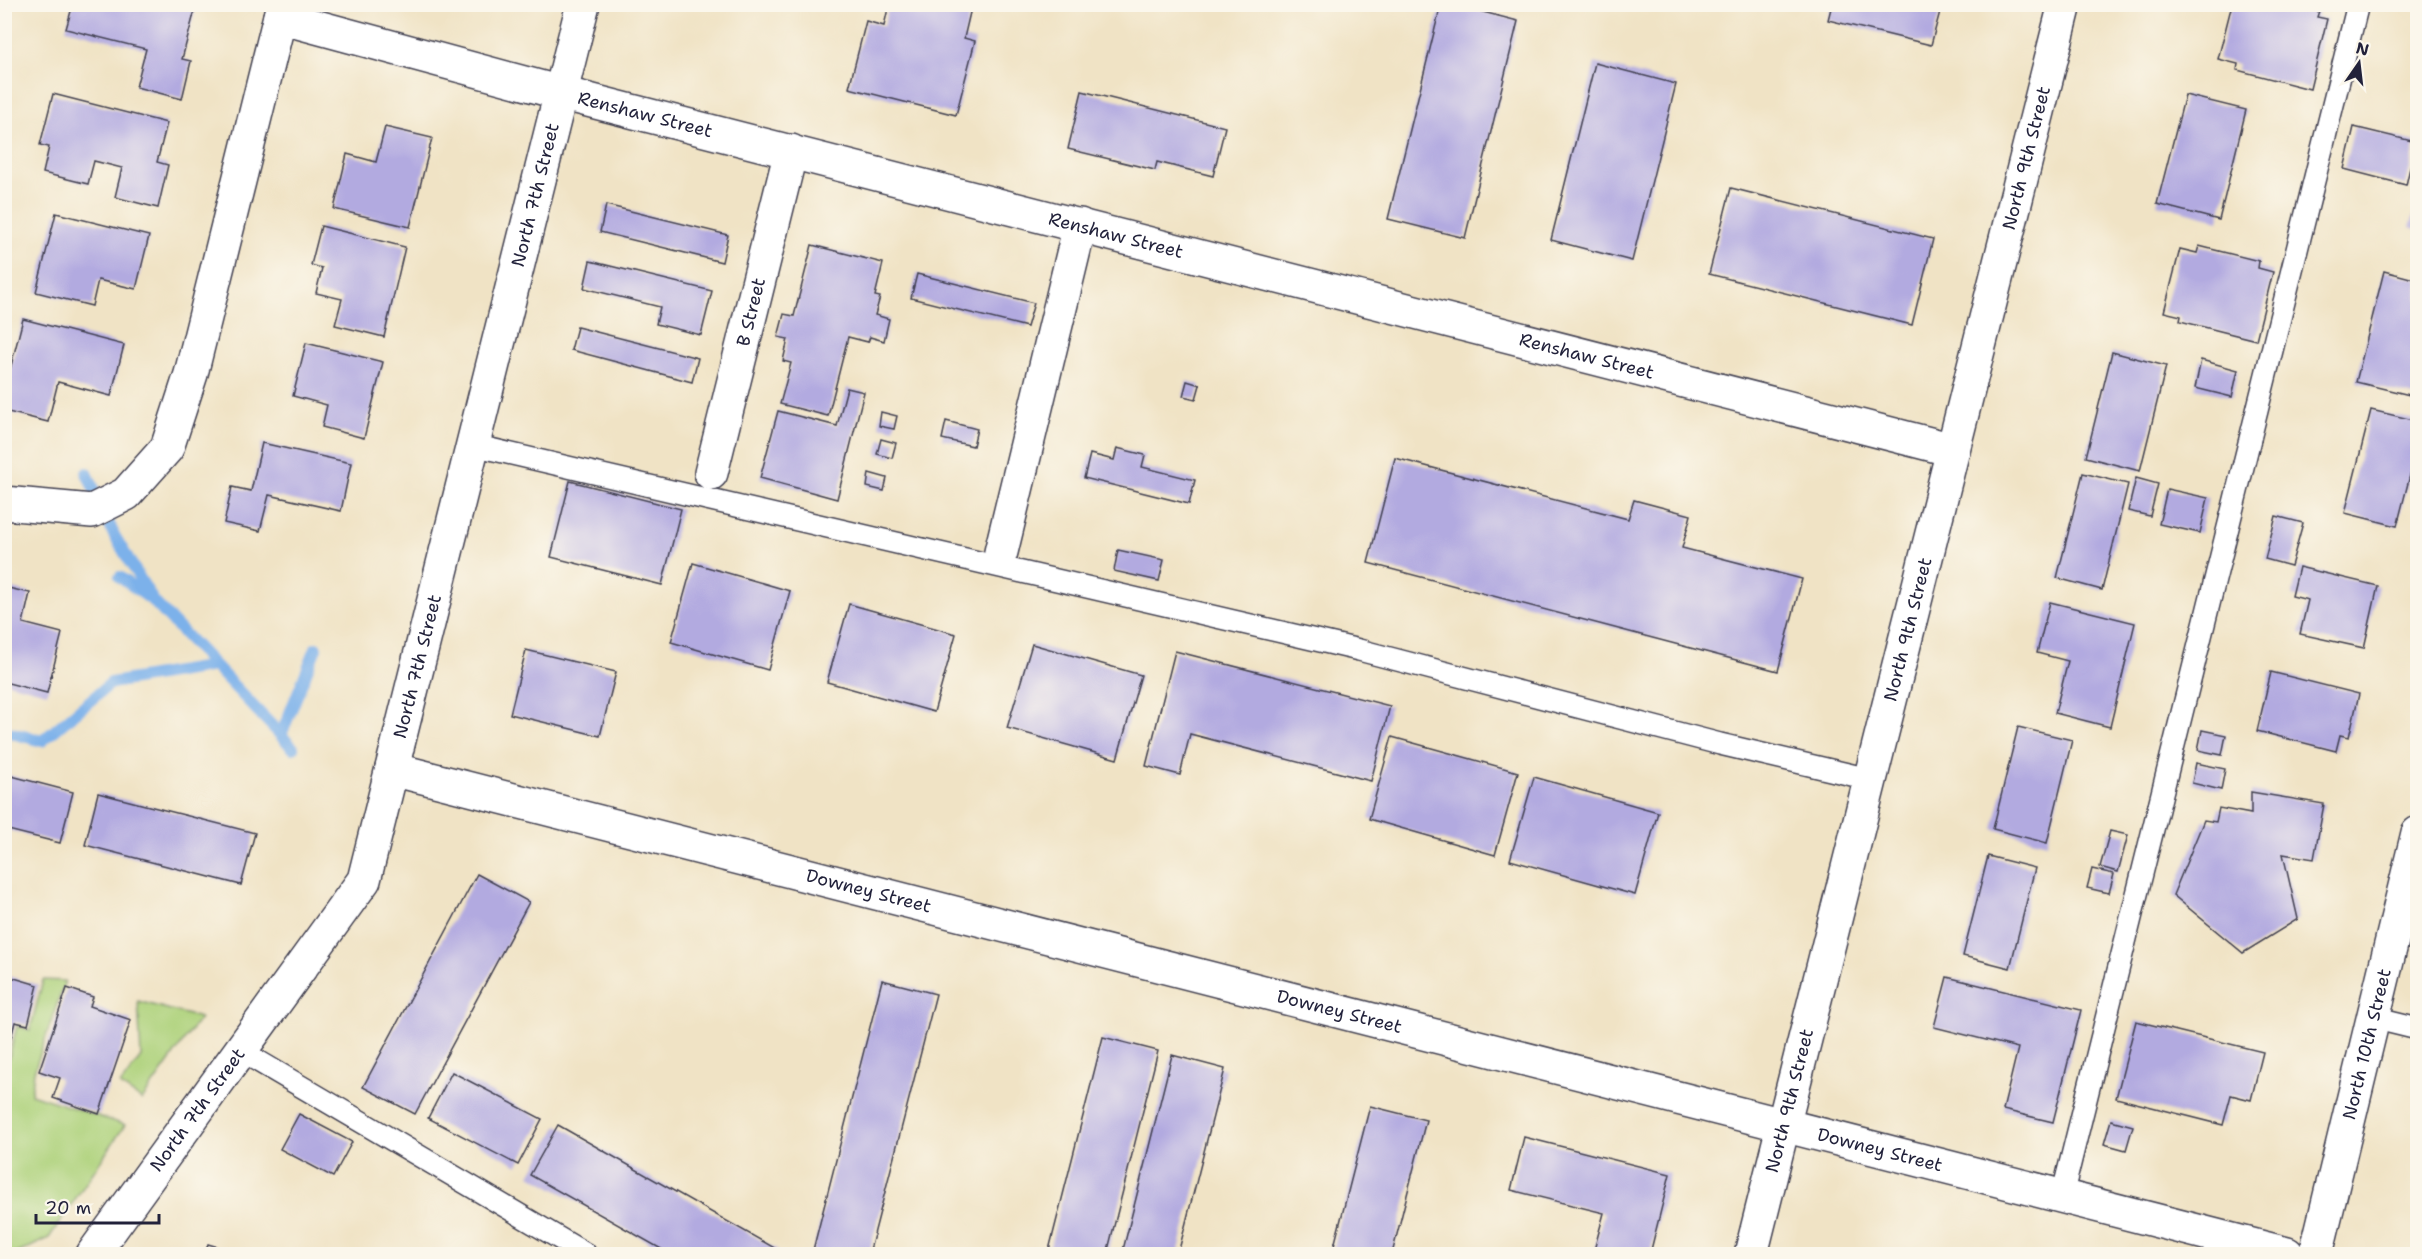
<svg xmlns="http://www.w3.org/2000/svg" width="2422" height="1259" font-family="'Shantell Sans',sans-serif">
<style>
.green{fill:#aed27b;stroke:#687a5b;stroke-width:1.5}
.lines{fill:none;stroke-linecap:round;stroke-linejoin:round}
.stream{stroke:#7cb1ea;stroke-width:12}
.building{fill:#b2aae0}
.lane-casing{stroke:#413f50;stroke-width:24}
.street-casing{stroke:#413f50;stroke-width:36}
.secondary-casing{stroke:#413f50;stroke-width:36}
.lane{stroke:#fff;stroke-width:21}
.street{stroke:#fff;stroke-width:33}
.secondary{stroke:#fff;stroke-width:33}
.labels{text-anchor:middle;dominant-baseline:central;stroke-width:4.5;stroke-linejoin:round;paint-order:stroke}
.street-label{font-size:18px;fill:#22223b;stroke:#fbf7ec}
</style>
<rect width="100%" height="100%" fill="#fbf7ec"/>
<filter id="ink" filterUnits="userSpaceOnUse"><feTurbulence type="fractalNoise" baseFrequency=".0167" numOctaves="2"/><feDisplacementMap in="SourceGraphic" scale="12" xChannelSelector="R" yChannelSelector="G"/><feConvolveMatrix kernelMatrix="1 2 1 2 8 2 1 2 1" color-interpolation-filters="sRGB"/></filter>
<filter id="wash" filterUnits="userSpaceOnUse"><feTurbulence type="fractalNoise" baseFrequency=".008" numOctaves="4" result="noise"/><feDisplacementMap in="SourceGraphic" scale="24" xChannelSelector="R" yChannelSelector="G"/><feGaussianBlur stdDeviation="1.35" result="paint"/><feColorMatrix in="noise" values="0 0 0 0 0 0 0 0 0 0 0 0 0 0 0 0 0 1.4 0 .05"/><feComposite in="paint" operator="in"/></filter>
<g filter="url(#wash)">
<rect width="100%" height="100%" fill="#f0e3c5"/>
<g class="green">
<polygon points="43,980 65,981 34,1072 31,1094 125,1125 49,1238 16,1254 5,1254 5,1073 17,1026 30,1030"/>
<polygon points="138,1001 200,1018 142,1100 120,1085 141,1057"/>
</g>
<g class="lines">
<g class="stream">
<polyline points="4,9 6,4"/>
<polyline points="87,473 114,535 151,597"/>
<polyline points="120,577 153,601 293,748"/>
<polyline points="4,731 42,741 111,683 214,666"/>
<polyline points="281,735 316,648"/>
</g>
</g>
<g id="blocks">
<g class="building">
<polygon points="73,4 173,4 195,10 182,59 191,61 182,99 136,87 146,49 66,29"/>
<polygon points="889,4 972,4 964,38 975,41 956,115 849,88 866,21 884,26"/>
<polygon points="1441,4 1452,4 1518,21 1465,238 1388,219"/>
<polygon points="1832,4 1942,4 1931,45 1828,20"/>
<polygon points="2232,4 2291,4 2319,11 2317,17 2327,19 2310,89 2237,70 2238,64 2218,59"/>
<polygon points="1595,63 1676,84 1632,261 1551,240"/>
<polygon points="1082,91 1225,127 1213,176 1157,162 1155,170 1068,149"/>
<polygon points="53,94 167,123 157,162 168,165 158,208 115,197 122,168 94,161 88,184 43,173 49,147 40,145"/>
<polygon points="2185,95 2246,110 2219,220 2157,204"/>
<polygon points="385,127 432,138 410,227 334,209 347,154 376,162"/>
<polygon points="2354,127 2416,142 2406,185 2344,169"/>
<polygon points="1731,188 1933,239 1912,325 1709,274"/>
<polygon points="2418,201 2418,230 2410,227"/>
<polygon points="606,205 728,235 722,262 600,232"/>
<polygon points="56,213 149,236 136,289 98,280 92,306 36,292"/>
<polygon points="321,226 405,247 384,337 335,325 342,299 316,293 322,268 311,265"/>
<polygon points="812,245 883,263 875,296 880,297 875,315 889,319 884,341 870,337 868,342 848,337 828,416 780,404 791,363 783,361 788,339 778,337 784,314 794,316"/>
<polygon points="2199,246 2259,261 2258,268 2273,272 2256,340 2180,321 2181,316 2164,312 2180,249 2197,253"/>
<polygon points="590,261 712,291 701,335 656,324 660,307 584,288"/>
<polygon points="2384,271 2418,280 2418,397 2356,382"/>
<polygon points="917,274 1034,303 1027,327 911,298"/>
<polygon points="23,319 124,345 111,396 58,382 48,422 4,411 4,393"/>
<polygon points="577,327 698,358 692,382 571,350"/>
<polygon points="306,343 383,362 364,438 322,427 327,405 293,396"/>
<polygon points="2112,352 2166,366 2140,471 2086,457"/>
<polygon points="2201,360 2238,370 2232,397 2195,388"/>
<polygon points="1187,381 1200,385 1196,399 1183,396"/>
<polygon points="847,388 864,392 837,499 760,478 778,411 837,426"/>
<polygon points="2371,410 2418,421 2418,444 2397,526 2345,513"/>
<polygon points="881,412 897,416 894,429 879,426"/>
<polygon points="946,421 977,429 973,446 942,439"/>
<polygon points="881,439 896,443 892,458 877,454"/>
<polygon points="262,443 351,463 341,511 269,495 260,531 224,523 232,487 251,491"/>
<polygon points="1117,448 1145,455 1142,467 1195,480 1189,504 1084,478 1090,454 1114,460"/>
<polygon points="1395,458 1628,519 1634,500 1691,515 1682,548 1802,579 1778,671 1368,563"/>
<polygon points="869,473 887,478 884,491 867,487"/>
<polygon points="2083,473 2128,484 2102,590 2057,578"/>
<polygon points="2136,478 2158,484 2150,516 2128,511"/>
<polygon points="570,481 681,509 662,585 551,557"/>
<polygon points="2167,489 2208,498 2200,533 2159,524"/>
<polygon points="2276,516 2303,523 2291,566 2265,559"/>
<polygon points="1118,550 1164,560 1159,581 1114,571"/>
<polygon points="693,563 790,591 768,670 671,642"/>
<polygon points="2299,567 2378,586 2364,648 2300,634 2308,600 2292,596"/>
<polygon points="4,587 30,593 23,623 62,633 47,693 4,682"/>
<polygon points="2050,602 2135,623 2110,727 2055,713 2068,661 2037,653"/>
<polygon points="849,604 956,634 934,712 827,682"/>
<polygon points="1032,644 1141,675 1117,759 1007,728"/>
<polygon points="526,650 616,672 600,736 510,714"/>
<polygon points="1175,651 1390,706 1371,781 1190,734 1180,775 1146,766"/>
<polygon points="2271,672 2359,694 2349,737 2340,735 2336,751 2257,731"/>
<polygon points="2018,727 2072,740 2047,843 1993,829"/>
<polygon points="2202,730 2226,735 2222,755 2198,750"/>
<polygon points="1392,737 1518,772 1495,855 1369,819"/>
<polygon points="2196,763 2225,769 2221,790 2192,783"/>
<polygon points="4,774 73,792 60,843 4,829"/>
<polygon points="1534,777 1658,812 1635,895 1510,860"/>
<polygon points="2251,792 2324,804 2314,859 2283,854 2298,919 2243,953 2173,895 2204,820 2216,822 2219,808 2251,814"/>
<polygon points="98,793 255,833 241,885 85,845"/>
<polygon points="2110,831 2128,835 2118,872 2100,867"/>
<polygon points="1988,856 2035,868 2010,968 1963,956"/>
<polygon points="2092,869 2114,874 2109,893 2087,888"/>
<polygon points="477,874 529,902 415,1114 363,1087"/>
<polygon points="4,975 38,985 28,1025 15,1022 5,1061"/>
<polygon points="1947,977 2081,1010 2053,1122 2003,1110 2018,1048 1934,1027"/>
<polygon points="882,980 936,994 869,1254 812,1254"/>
<polygon points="67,988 93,997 90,1006 131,1020 99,1114 53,1098 60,1078 39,1071"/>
<polygon points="2136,1021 2263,1052 2251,1100 2231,1095 2223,1125 2116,1098"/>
<polygon points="1103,1037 1158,1051 1107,1254 1048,1254"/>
<polygon points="1172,1055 1225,1069 1178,1254 1122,1254"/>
<polygon points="452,1072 542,1119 518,1165 428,1118"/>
<polygon points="1370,1106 1426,1120 1392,1254 1332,1254"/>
<polygon points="299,1114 352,1142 333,1177 280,1149"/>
<polygon points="2111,1120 2133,1126 2126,1150 2104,1144"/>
<polygon points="558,1125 778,1250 776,1254 670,1254 530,1175"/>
<polygon points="1524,1137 1670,1174 1650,1254 1593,1254 1604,1213 1511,1190"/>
<polygon points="208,1244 242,1254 205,1254"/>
</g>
</g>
</g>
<g filter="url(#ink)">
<use href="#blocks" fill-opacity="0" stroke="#413f50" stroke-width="1.5"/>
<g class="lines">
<g class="lane-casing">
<g id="lane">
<polyline points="473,445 1359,650 1720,744 1869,779"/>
<polyline points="2373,1018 2418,1029"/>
<polyline points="241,1051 586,1254"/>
<polyline points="2062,1196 2358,4"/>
</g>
</g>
<g class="street-casing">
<g id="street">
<path id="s1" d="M 280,17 L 561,93 L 1953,450"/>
<path id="s2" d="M 711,473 L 791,151"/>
<polyline points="4,503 92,511 126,494 167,448 191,374 283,4"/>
<polyline points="1001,552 1080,225"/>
<path id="s3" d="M 392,769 L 2287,1254"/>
<path id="s4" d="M 93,1254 L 364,880 L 583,4"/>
<path id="s5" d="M 2316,1254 L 2418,833"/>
</g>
</g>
<g class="secondary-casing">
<g id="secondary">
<path id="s6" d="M 1751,1254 L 2065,4"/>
</g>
</g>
<use href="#lane" class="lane"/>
<use href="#street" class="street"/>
<use href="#secondary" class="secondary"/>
</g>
</g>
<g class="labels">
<g class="street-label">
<text stroke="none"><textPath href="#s1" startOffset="378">Renshaw Street</textPath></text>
<text stroke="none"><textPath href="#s6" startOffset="1130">North 9th Street</textPath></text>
<text stroke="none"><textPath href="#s4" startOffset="1168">North 7th Street</textPath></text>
<text stroke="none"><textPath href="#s1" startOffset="864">Renshaw Street</textPath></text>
<text stroke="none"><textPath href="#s2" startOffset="166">B Street</textPath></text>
<text stroke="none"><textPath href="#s1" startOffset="1350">Renshaw Street</textPath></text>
<text stroke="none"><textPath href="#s6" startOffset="644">North 9th Street</textPath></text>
<text stroke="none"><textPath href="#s4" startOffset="682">North 7th Street</textPath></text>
<text stroke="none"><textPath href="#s3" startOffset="492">Downey Street</textPath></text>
<text stroke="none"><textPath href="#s3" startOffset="978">Downey Street</textPath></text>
<text stroke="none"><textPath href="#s5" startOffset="216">North 10th Street</textPath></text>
<text stroke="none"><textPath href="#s6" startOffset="158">North 9th Street</textPath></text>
<text stroke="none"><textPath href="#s4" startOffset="178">North 7th Street</textPath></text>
<text stroke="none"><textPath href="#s3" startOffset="1536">Downey Street</textPath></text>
</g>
</g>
<rect width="2422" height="1259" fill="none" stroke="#fbf7ec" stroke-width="24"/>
<g transform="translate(2359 63) rotate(14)" stroke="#fbf7ec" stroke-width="4.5" paint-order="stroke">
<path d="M0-4.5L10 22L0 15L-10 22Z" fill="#22223b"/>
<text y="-9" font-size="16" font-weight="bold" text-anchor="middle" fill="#22223b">N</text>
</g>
<path d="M36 1214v9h123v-9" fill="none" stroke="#22223b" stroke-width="3"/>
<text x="45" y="1214" font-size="18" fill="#22223b" stroke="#fbf7ec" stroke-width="4.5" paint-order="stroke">20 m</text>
</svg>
